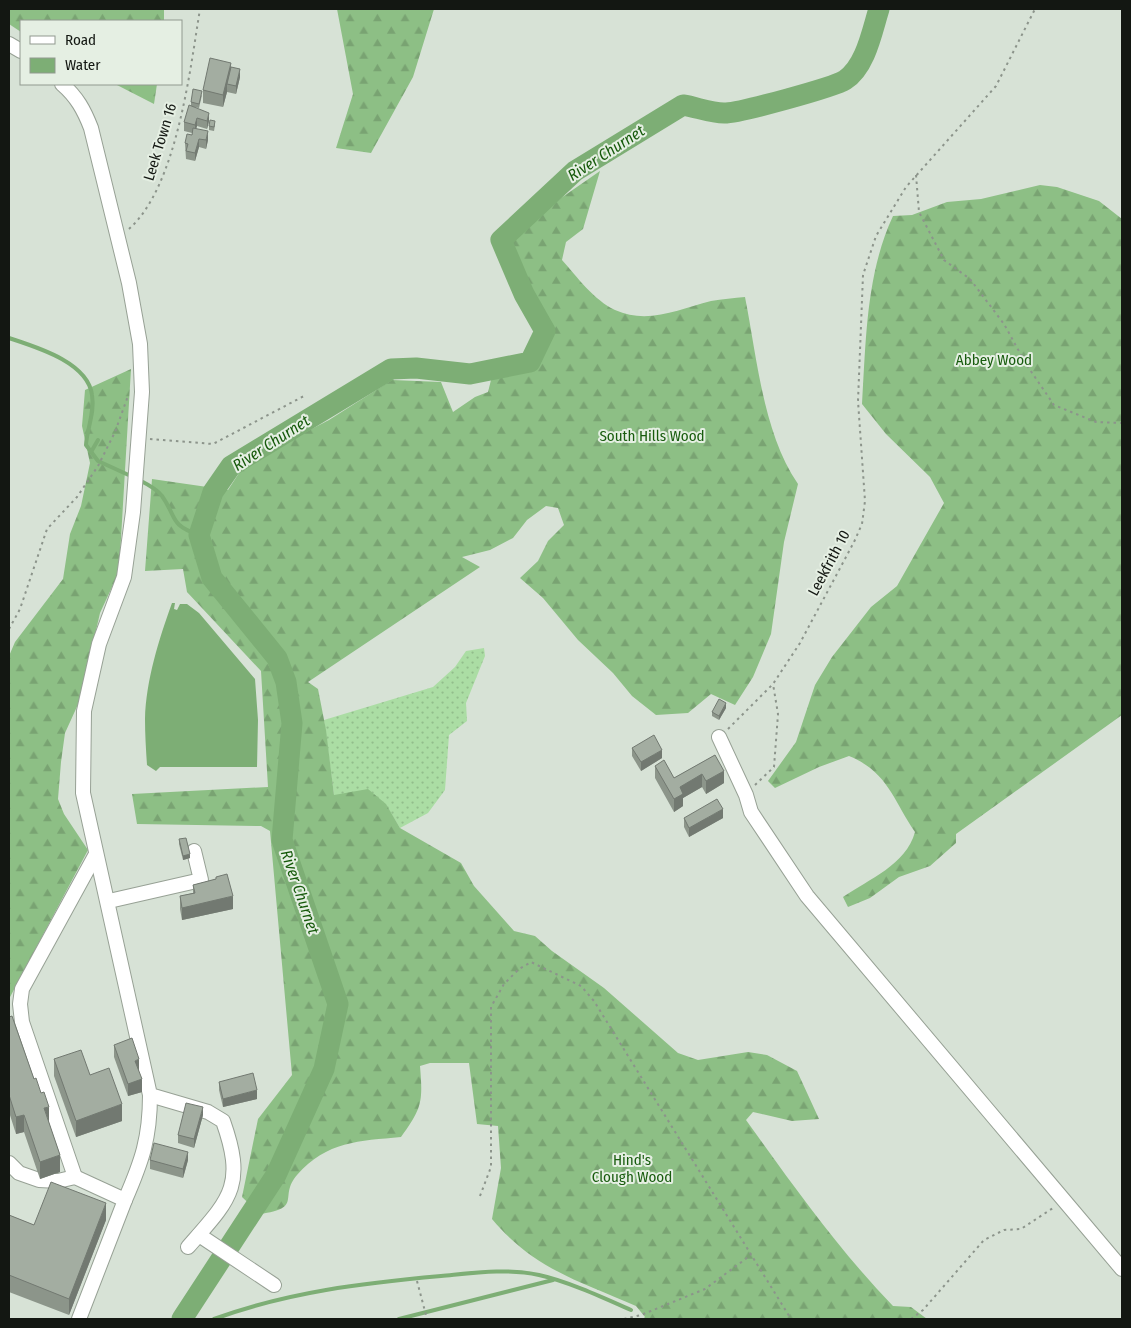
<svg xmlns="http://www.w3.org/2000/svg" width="1131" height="1328" font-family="'Fira Sans Condensed',sans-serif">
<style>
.grass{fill:url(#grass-dots)}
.forest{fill:url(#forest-firs)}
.water{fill:#7dae75}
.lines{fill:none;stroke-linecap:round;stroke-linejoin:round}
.stream{stroke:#7dae75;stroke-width:4}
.river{stroke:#7dae75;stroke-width:21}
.minor-casing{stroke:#97a195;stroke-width:16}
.path{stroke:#8c948b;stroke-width:2;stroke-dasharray:2.5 4;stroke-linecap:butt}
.minor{stroke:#fff;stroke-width:14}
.wall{fill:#8c958a}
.shaded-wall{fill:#727971}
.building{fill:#a3ada1;stroke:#727971}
.labels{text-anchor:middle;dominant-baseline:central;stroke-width:4;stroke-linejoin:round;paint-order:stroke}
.street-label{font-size:15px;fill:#131712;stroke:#e5efe3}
.park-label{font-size:15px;fill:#185c0e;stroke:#e5efe3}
.water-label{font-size:16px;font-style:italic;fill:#165a0b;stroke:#e5efe3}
</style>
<defs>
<pattern id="grass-dots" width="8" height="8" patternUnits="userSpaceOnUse" patternTransform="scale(1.25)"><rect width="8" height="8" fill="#abdda4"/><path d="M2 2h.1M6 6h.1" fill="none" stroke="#92bd8c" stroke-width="1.8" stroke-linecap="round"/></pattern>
<pattern id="forest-firs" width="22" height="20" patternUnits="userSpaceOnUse" patternTransform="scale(1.25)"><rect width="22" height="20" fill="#8dbf85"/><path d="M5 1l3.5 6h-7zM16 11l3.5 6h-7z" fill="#79a372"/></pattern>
</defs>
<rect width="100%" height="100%" fill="#d7e2d6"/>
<polygon class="grass" points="484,648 485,656 466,703 467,721 449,735 445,790 428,813 400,828 386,805 334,795 324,720 433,687 455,667 466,651"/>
<g class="forest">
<polygon points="9,9 164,9 164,21 21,21 21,32 9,24"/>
<polygon points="337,9 434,9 413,77 371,153 336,148 353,94"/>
<polygon points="115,84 157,84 154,104"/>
<path d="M 600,171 L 583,229 L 566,242 L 562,260 C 577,277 594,300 615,310 C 648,325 679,309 711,301 C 722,299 734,298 745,297 C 757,357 763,433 798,484 L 784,542 L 771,634 L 753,677 L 735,705 L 711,694 L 688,713 L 656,715 L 632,696 L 613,673 L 578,640 L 543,598 L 520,578 L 538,561 L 548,541 L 564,525 L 558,508 L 546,506 L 527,520 L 513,538 L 490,550 L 462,557 L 480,567 L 308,682 L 318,689 L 326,730 L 334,795 L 368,789 L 386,804 L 400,828 L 461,863 L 474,886 L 514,931 L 535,936 L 552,951 L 604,988 L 678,1053 L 698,1060 L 748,1052 L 767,1055 L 797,1071 L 819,1119 L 792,1121 L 753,1112 L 746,1120 C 792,1184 838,1249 893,1306 L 911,1307 L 927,1319 L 643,1319 L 645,1317 L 636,1306 C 579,1281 534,1269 492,1219 L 501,1168 L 498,1126 L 477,1124 L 469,1063 L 430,1063 L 420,1066 C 423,1102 422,1108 401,1137 C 359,1141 327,1141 297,1175 C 278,1197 304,1208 260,1214 L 242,1197 L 258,1119 L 292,1075 L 270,831 L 261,826 L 137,824 L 132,794 L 268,787 L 261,671 L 187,592 L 183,569 L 145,571 L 152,479 L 228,490 L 241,470 L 277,447 L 329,420 L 392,380 L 441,382 L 453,412 L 475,397 L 488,392 L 491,380 L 530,367 L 548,331 L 525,291 L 531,289 L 511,241 L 561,198 Z"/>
<path d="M 1040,185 L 1057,187 L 1099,201 L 1122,219 L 1122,715 L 956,834 L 956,843 L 930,866 L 899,877 L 870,898 L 848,907 L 843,897 C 869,879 906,865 915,832 C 893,800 888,772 849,756 L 819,767 L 775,788 L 768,781 L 796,742 L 815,685 L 832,657 L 871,607 L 897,586 L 944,503 L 930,477 L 886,434 L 862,404 C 866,341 866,274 893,216 L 912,215 L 947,202 L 981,199 Z"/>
<polygon points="131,369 119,572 100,613 80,700 65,733 61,762 58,799 64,814 88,850 9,999 9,656 15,642 63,579 70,534 81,506 90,463 82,426 85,390"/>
</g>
<path class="water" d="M 172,603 L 175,603 L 174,609 L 177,610 L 180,604 L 187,604 L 199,613 L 255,679 L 258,720 L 257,767 L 160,767 L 156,771 L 147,765 C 146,750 145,734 145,719 C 146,680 159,639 172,603 Z"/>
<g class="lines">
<g class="stream">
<path d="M 9,338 C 36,347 88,362 92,395 C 95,413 87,428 86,445 L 98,461 L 133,477"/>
<polyline points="91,452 98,440"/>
<path d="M 139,480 C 147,484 156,488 162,496 C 177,517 169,525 199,535"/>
<path d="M 214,1319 C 288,1292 363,1283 441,1276 C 473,1273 507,1268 539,1275 C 567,1281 604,1298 631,1310"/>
<polyline points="399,1319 553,1280"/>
</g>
<path class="river" d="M 182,1319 L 276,1175 L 324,1069 L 338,1004 L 282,840 L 292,723 L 286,682 L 277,658 L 212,578 L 199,535 L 213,492 L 231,466 L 391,369 L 416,368 L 470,374 L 530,362 L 545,331 L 524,294 L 501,240 L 575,171 L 683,105 C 696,107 711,113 724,113 C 737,114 834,87 845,80 C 866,66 872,31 879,9"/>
<g class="minor-casing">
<g id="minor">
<polyline points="9,44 21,51"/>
<path d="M 62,84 C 77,97 84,110 91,128 L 129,283 L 140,344 L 142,392 L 133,512 L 124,577 L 99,644 L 84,711 L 83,793 L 150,1095 L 208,1112 L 223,1121 C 246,1186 230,1199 188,1247"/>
<polyline points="719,737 746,795 751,812 807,896 1122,1269"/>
<polyline points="109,901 201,880 194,851"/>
<path d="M 9,1163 L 19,1173 L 39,1180 L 58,1181 L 75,1177 L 125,1200 C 142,1161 150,1138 150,1095"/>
<polyline points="75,1177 22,1022 20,1004 22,989 96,854"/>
<polyline points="199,1235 274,1285"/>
<polyline points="79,1319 125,1200"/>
</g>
</g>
<g class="path">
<polyline points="916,175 919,212 944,260 970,279 1004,324 1026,364 1054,405 1096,422 1122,423"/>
<path d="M 129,229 C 177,186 190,70 200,9"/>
<polyline points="150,439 213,444 304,396"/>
<polyline points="9,629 20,609 47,529 77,497 98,466 115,432 128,396"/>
<polyline points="728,729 773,684 800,643 854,542 862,524 865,501 858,401 863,275 876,236 906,187 996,86 1035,9"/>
<polyline points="755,785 774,767 778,714 773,684"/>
<polyline points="480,1196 491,1167 491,1007 504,984 519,969 531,962 581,986 594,1001 791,1319"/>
<polyline points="417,1281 427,1319"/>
<polyline points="624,1319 641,1315 705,1289 751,1255"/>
<polyline points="911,1319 923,1310 984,1240 1004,1230 1021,1229 1053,1208"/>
</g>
<use href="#minor" class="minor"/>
</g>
<g class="wall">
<polygon points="231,67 240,77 236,94 227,92 223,107 203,103 203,90"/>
<polygon points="202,95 199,108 193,107 209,121 207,129 197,126 196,128 208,140 206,149 199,147 195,161 186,159 185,143 192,135 192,133 184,131 184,122 191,106 191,102"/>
<polygon points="215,125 214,131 209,130 209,126"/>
<polygon points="726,708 719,720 712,716 712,712"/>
<polygon points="632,748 662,758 641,771 632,756"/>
<polygon points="715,755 724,783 706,794 702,787 683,798 683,806 674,812 655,778 655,766 674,778"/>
<polygon points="684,818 723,818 689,837 684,827"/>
<polygon points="179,839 190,858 183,860 179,844"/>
<polygon points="216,877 233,909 182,920 180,909 180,896 193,893 193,885 216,879"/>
<polygon points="9,1017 49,1123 60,1172 40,1179 24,1132 16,1134 9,1112"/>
<polygon points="114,1045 139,1072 142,1092 128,1096 114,1057"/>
<polygon points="54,1059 90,1075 122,1121 76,1137 54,1076"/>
<polygon points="219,1082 257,1099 223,1107 219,1090"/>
<polygon points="203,1115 194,1148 178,1143 178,1135"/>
<polygon points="150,1160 188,1160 183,1178 150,1169"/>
<polygon points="9,1215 34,1225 106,1220 69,1315 9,1292"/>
</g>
<g class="shaded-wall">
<polygon points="231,63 231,75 227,84 227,92 223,107 223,95"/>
<polygon points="240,69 240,77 236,94 236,86"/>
<polygon points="209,113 209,121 207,129 207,121"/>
<polygon points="197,118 197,126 195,134 195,125"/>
<polygon points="208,131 208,140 206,149 206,140"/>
<polygon points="199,139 199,147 195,161 195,153"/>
<polygon points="726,703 726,708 719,720 719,716"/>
<polygon points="662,750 662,758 641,771 641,762"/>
<polygon points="724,771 724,783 706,794 706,781"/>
<polygon points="702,774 702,787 683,798 683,806 674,812 674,799 680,787"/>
<polygon points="723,809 723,818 689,837 689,828"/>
<polygon points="190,854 190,858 183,860 183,856"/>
<polygon points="233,896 233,909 182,920 182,908"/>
<polygon points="139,1059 139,1072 135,1073 135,1061"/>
<polygon points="142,1079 142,1092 128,1096 128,1084"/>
<polygon points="257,1090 257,1099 223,1107 223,1099"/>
<polygon points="122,1104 122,1121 76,1137 76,1121"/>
<polygon points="49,1107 49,1123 44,1108"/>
<polygon points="203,1107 203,1115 194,1148 194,1139"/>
<polygon points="24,1115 24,1132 16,1134 16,1117"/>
<polygon points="188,1152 188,1160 183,1178 183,1169"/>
<polygon points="60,1155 60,1172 40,1179 40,1162"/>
<polygon points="106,1203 106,1220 69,1315 69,1299"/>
</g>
<g class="building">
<polygon points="210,58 231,63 223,95 203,90"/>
<polygon points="231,67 240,69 236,86 227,84"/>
<polygon points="193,89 202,91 199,104 191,102"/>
<polygon points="189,105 209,113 207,121 197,118 195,125 184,122"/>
<polygon points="210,120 215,121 214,127 209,126"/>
<polygon points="193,128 208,131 206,140 199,139 195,153 186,151 188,144 185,143 187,134 192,135"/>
<polygon points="719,699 726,703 719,716 712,712"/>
<polygon points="654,735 662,750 641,762 632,748"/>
<polygon points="715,755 724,771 706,781 702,774 680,787 683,794 674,799 655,766 664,760 674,778"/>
<polygon points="717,799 723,809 689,828 684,818"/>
<polygon points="186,838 190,854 183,856 179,839"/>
<polygon points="227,874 233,896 182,908 180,896 195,893 193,885 216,879 216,877"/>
<polygon points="12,1016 34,1079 36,1078 41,1093 44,1092 49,1107 44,1108 60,1155 40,1162 24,1115 16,1117 9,1095 9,1017"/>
<polygon points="132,1038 139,1059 135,1061 142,1079 128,1084 114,1045"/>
<polygon points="81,1050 90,1075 109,1068 122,1104 76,1121 54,1059"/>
<polygon points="253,1073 257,1090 223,1099 219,1082"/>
<polygon points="186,1103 203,1107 194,1139 178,1135"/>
<polygon points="154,1143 188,1152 183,1169 150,1160"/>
<polygon points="51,1182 106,1203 69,1299 9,1275 9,1215 34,1225"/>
</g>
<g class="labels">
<g class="street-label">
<text transform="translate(160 142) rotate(-73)">Leek Town 16</text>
<text transform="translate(829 563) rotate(-62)">Leekfrith 10</text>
</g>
<g class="park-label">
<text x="994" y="360">Abbey Wood</text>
<text x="652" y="436">South Hills Wood</text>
<text x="632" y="1160">Hind's<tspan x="632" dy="17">Clough Wood</tspan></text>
</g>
<g class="water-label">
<text transform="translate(606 153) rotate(-33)">River Churnet</text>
<text transform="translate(271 443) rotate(-33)">River Churnet</text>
<text transform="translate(300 892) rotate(71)">River Churnet</text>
</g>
</g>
<rect width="1131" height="1328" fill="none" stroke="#131712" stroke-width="20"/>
<rect x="20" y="20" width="162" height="65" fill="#e5efe3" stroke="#91998f"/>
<rect x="30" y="36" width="25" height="8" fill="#ffffff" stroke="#91998f"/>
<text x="65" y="45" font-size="15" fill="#131712">Road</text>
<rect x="30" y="58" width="25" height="15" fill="#7dae75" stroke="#91998f"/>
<text x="65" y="70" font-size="15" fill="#131712">Water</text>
</svg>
